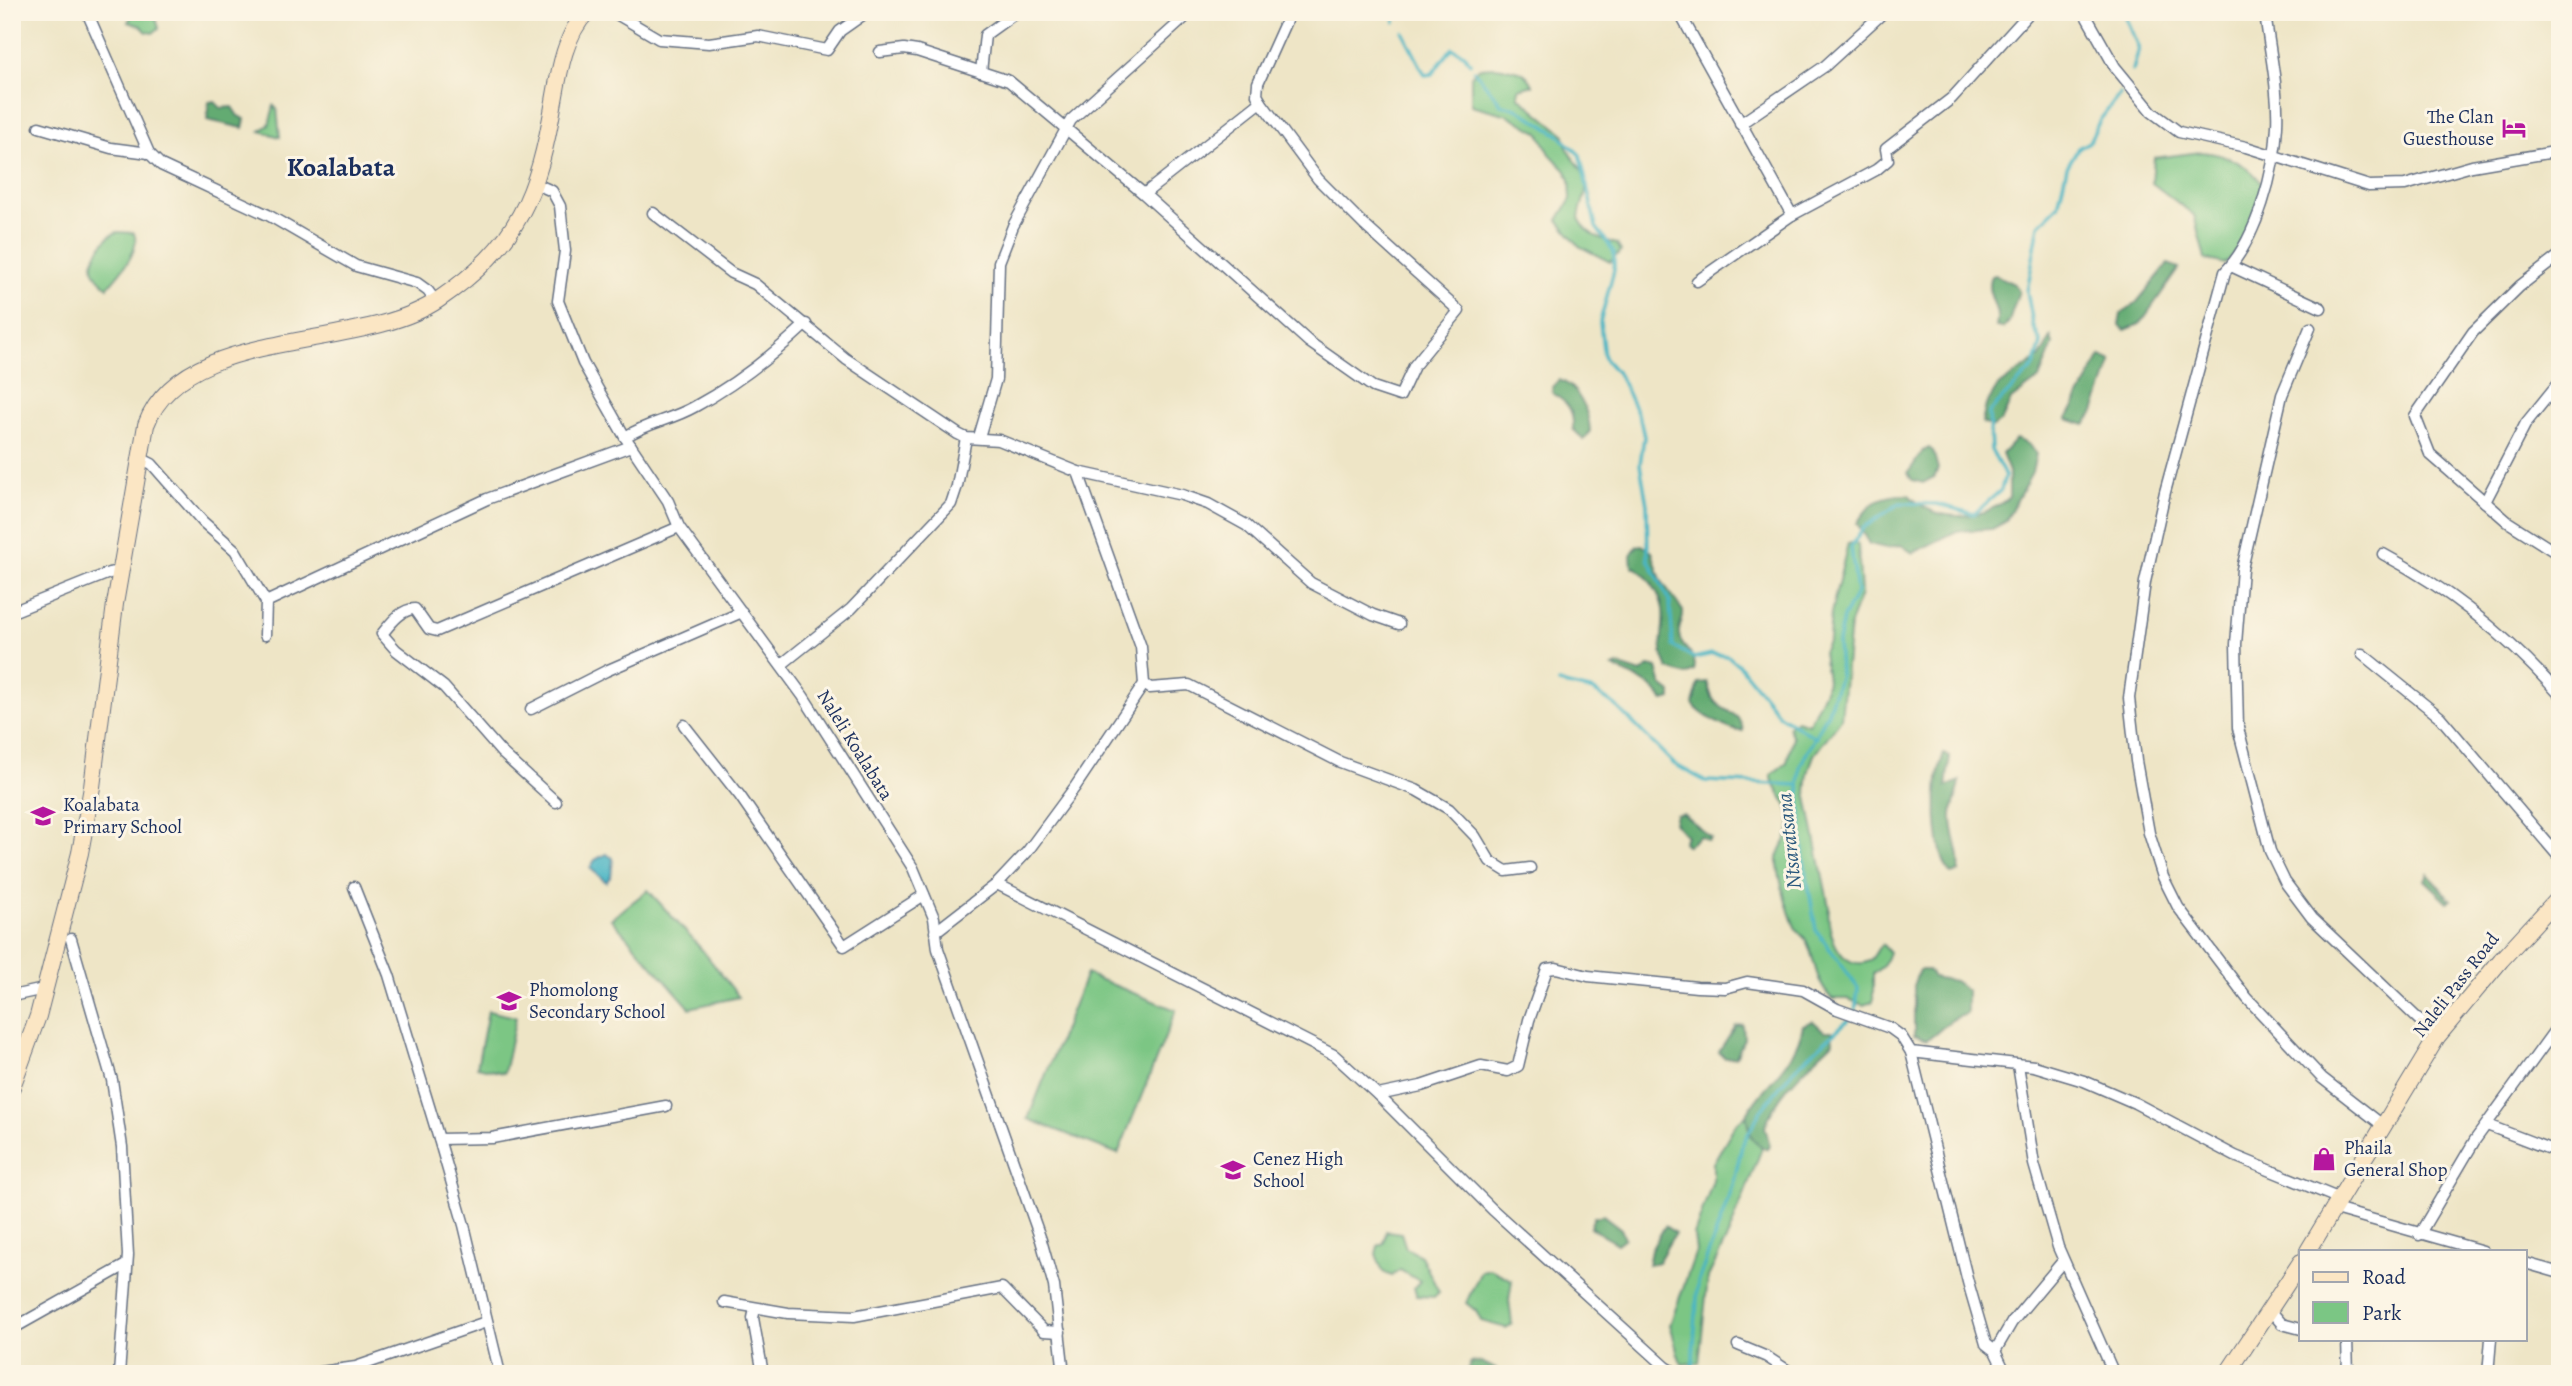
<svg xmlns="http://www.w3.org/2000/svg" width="2572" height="1386" font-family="Alegreya,serif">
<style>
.green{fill:#7bc684;stroke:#4b7a71;stroke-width:2}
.forest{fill:#64ab72;stroke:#406d68;stroke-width:2}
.water{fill:#48b5c4;stroke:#327291;stroke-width:2}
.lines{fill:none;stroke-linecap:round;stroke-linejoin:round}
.stream{stroke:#48b5c4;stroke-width:3.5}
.street-casing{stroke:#656f82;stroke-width:13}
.secondary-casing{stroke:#656f82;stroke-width:18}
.street{stroke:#fff;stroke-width:10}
.secondary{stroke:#fbe6c4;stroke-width:16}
.labels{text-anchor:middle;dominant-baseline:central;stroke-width:6;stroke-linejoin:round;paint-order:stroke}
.poi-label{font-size:19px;fill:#1b2f5e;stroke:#fcf5e5;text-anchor:start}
.street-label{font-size:19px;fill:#1b2f5e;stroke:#fcf5e5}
.water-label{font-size:21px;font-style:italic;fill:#28577d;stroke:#fcf5e5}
.district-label{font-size:26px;font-weight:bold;fill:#1b2f5e;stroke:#fcf5e5}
</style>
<rect width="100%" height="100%" fill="#fcf5e5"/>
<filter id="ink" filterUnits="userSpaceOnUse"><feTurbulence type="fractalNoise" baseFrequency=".0143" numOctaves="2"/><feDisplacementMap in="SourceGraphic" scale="14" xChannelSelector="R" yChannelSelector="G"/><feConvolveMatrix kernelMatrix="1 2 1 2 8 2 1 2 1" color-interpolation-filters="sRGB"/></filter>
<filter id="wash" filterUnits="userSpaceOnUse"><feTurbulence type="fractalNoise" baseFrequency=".00686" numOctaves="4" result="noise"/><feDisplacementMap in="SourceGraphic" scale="28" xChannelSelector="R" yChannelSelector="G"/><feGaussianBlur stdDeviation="1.57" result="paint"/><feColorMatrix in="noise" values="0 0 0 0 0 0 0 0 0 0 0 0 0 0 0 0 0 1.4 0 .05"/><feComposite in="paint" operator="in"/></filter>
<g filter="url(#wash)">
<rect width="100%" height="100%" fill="#eee5c6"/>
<g class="green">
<polygon points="134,12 155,15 159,28 153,33 147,32 141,26 128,22"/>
<path d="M 1495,67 C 1512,69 1525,68 1533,85 L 1519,89 L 1518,96 L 1565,135 C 1564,156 1585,164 1586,185 C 1587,195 1580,207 1579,218 C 1587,235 1599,239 1617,244 L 1621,251 L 1610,262 L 1579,246 L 1558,220 L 1571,199 L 1570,180 L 1566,171 L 1550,154 L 1539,133 L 1508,115 L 1471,105 L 1471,76 L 1479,68 Z"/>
<polygon points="274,106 277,109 280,137 260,131 269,125"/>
<path d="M 2201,152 C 2226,154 2248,163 2263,185 C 2256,214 2246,244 2225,264 L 2205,259 L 2194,215 L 2152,183 L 2154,158 Z"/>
<path d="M 117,232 L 134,233 C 141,252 119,273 108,287 C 92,275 88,265 100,248 C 105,241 109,235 117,232 Z"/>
<path d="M 1848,543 L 1858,544 L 1861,594 L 1850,624 L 1841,719 L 1814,755 L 1808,773 L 1806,792 L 1829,907 C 1826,925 1836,966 1863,963 C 1874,962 1875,950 1882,944 L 1889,952 L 1884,965 L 1873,974 L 1873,1002 L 1863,1005 L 1848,999 L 1832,999 C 1814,981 1816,960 1806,940 C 1803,935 1798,933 1795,927 C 1789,914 1777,874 1778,859 C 1779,848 1791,836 1791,824 C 1792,805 1774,791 1771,775 L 1787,762 L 1793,737 L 1788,727 L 1797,720 L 1809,724 L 1825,690 L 1827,680 L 1823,652 L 1829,640 L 1831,613 Z"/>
<polygon points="648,890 703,951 739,997 690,1008 611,919"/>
<polygon points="1086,974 1176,1010 1118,1154 1028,1119"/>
<polygon points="488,1011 516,1017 504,1073 477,1067"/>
<path d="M 1746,1115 L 1750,1135 L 1762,1148 L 1729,1234 L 1708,1277 L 1699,1363 L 1682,1364 C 1675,1351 1675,1338 1670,1325 L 1696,1251 L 1694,1235 L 1713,1180 L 1713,1163 L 1735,1125 Z"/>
<polygon points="1386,1231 1401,1233 1406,1248 1421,1256 1439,1292 1434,1297 1417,1296 1414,1288 1420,1281 1400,1270 1392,1276 1383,1272 1376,1254 1378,1246 1384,1243"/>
<polygon points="1490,1269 1512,1280 1509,1300 1512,1324 1506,1328 1481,1321 1476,1311 1466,1303 1481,1271"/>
</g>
<g class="forest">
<polygon points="214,101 221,108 232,107 238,116 245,119 243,128 207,120 209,102"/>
<polygon points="2168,264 2179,268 2140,324 2125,330 2119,325 2121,314 2137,302"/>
<path d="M 1995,275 L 2014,284 L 2019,291 L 2009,322 L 2003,328 L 1996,327 C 2002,307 1983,294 1991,276 Z"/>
<polygon points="2051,337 2053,344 2039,379 2011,400 2001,421 1993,427 1982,423 1986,405 1998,386 2040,357"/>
<polygon points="2101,356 2112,361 2094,412 2085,425 2067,419"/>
<path d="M 1559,380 C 1578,386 1589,412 1590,431 L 1584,440 L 1573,429 C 1574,411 1569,403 1553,394 L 1552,387 Z"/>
<path d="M 2016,439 L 2028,444 L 2036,454 L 2032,473 L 2005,522 L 1992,529 L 1957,531 L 1913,553 L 1901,545 L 1886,548 L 1869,544 L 1857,523 C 1871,501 1882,494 1909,495 C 1936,523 1981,522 2009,497 L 2009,472 L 2002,454 Z"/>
<polygon points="1929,448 1933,451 1938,469 1934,477 1923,483 1912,480 1908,473 1923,451"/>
<path d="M 1642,545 L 1652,552 L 1661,580 L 1683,611 C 1684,619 1678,627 1679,634 C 1680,650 1699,653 1694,671 L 1686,675 L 1668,669 C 1655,641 1666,633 1663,609 C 1660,593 1646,572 1632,566 L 1631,555 L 1637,546 Z"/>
<polygon points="1617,665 1641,673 1650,666 1657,668 1662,686 1671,693 1671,699 1664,701 1650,685 1613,667"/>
<path d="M 1707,682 C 1709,687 1710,694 1713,699 C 1721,713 1741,710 1743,731 C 1730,732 1699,714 1693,704 L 1699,683 Z"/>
<path d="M 1944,754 L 1950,756 L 1946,787 L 1960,781 C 1959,794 1951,805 1952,818 C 1952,837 1962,854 1959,872 L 1951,874 C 1933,855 1933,777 1944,754 Z"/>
<polygon points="1683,814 1711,838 1708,841 1700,836 1687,846 1683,842 1686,836 1674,823 1676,815"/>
<polygon points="2428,874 2451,900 2448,902 2425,880"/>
<path d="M 1919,970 L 1928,970 L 1933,977 L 1954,981 L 1967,990 L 1967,1014 C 1942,1021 1945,1030 1926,1040 L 1914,1035 L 1914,983 Z"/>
<path d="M 1813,1021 L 1824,1031 L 1832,1031 L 1833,1042 C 1807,1068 1778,1090 1765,1127 L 1770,1146 L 1768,1149 C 1751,1146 1749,1129 1746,1115 C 1766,1081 1796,1064 1803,1025 Z"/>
<polygon points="1743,1025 1744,1039 1736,1057 1725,1058 1719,1052 1736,1026"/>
<polygon points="1603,1215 1621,1229 1625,1238 1617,1244 1590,1227 1594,1217"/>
<polygon points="1665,1226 1675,1233 1658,1262 1648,1265 1651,1250"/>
<polygon points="1481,1362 1496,1369 1498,1374 1466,1374 1470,1363"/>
</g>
<polygon class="water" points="606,854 613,858 611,876 606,882 590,868 595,860"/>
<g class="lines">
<g class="stream">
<polyline points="1394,12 1395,22"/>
<polyline points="2123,12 2139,49 2133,70"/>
<polyline points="1403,32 1425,75 1432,74 1452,48 1464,54 1470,63"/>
<polyline points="1474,70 1502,105 1516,108 1559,135 1580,155 1596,227 1614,252 1614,270 1600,322 1604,358 1619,375 1640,419 1644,437 1640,464 1647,505 1648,559 1670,602 1673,646 1694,658 1712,654 1728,656 1741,667 1779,715 1816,738"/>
<polyline points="1559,683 1594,691 1617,707 1674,764 1705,781 1799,785"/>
<polyline points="1692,1374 1698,1282 1733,1186 1742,1145 1760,1112 1793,1070 1855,1014 1858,988 1816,930 1803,855 1799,785 1800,766 1828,712 1840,675 1838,642 1843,618 1857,592 1851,547 1863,528 1900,503 1937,504 1974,514 2001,490 2005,476 1991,450 1989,413 2034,366 2041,343 2033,325 2027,291 2039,225 2058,206 2067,167 2078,148 2089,142 2100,120 2120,94"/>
</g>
</g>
</g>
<g filter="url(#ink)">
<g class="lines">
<g class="street-casing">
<g id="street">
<polyline points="87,12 149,153 161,165 268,215 356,266 417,283 428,291 436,302"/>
<polyline points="613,12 659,39 709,43 758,36 827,50 840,31 867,12"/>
<polyline points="1679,12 1792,215 1876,170 1888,160 1886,149 1952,98 2030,12"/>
<polyline points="2084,12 2115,67 2152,112 2179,132 2246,147 2369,186 2405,185 2472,166 2560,151"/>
<path d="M 2265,12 C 2269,49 2279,89 2277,126 C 2275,171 2257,239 2225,272 L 2165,492 L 2145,582 L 2129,698 L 2136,761 L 2149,833 L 2163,877 L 2178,907 L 2247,998 L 2322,1078 L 2385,1127"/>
<polyline points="880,52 904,49 917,51 1009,81 1144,194 1309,342 1373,387 1400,396 1414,366 1459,311 1364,225 1318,179 1261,102 1144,194"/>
<polyline points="981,72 985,35 1017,12"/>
<polyline points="1261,102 1257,95 1258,83 1290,12"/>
<polyline points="1740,124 1825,66 1884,12"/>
<polyline points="39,127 111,148 149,153"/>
<polyline points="536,184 552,191 560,206 565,251 558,301 583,363 625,437 668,501 679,527 803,696 913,868 934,918 938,949 1041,1240 1054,1286 1064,1374"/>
<polyline points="653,213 731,273 755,284 846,359 958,434 966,438 999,440 1078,472 1182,495 1208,504 1246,525 1311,583 1373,615 1399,624"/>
<polyline points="2560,255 2520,286 2473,332 2415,416 2430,454 2508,522 2560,555"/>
<polyline points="2231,266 2321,308"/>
<polyline points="1697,281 1792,215"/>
<polyline points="2310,328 2282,395 2242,569 2236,644 2238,728 2270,851 2285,882 2312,918 2437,1037"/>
<path d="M 625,437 C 649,422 671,420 694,407 C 735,385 772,356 806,324"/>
<polyline points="979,437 996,379 999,262 1013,226 1071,120 1191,12"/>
<polyline points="140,458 152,464 203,522 235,550 266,602 265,635"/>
<polyline points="2485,502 2526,423 2560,381"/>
<path d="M 2383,554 C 2451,590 2509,637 2560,695"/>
<polyline points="266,602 487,499 631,446"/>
<polyline points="12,612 109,573 121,571"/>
<polyline points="2362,654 2440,717 2560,858"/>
<polyline points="781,665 851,609 951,504 957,486 966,438"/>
<polyline points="1144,684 1150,688 1189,685 1340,762 1416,790 1449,809 1475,836 1490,861 1506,871 1530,868"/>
<polyline points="531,709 606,671 742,612"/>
<polyline points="684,725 740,796 844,946 924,895"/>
<path d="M 556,802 L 501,752 L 444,687 L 396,650 L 382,634 C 391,623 401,609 415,609 L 429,629 L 437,631 L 679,527"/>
<polyline points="997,884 1334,1055 1378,1095 1421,1086 1481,1066 1508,1071 1518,1066 1529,1020 1547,969 1556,968 1588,976 1697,987 1725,988 1747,982 1803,990 1837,1009 1890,1028 1901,1036 1911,1052 2034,1066 2084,1081 2135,1103 2235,1156 2340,1199"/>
<polyline points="354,887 389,975 439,1139 464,1225 500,1374"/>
<polyline points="935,932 997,884 1027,852 1075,787 1144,684 1141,647 1078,472"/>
<polyline points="71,939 112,1080 122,1147 128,1255 119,1374"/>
<polyline points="12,996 44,989"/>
<polyline points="1911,1052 1968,1282 1986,1344 1995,1351 2006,1374"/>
<polyline points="2018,1065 2034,1164 2058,1247 2114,1374"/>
<polyline points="1378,1095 1493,1210 1666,1367 1678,1374"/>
<polyline points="2487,1125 2560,1153"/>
<polyline points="439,1139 492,1138 666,1106"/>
<polyline points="2335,1209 2483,1251"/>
<polyline points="2419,1235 2475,1140 2560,1023"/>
<polyline points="2525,1263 2560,1273"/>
<polyline points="724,1302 788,1313 854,1316 1002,1288 1044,1331 1060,1332"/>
<polyline points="755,1309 753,1318 763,1374"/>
<polyline points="2270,1310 2282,1324 2301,1329"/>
<polyline points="12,1329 126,1265"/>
<polyline points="2347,1339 2348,1374"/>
<polyline points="1738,1345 1767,1357 1793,1374"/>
<polyline points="1995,1351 2012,1322 2063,1261"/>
<polyline points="307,1374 356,1367 486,1322"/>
<polyline points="2488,1374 2491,1339"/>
</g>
</g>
<g class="secondary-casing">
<g id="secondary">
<path d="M 12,1087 L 38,1016 L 80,853 L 92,787 L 115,604 L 146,425 C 184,324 359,354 438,300 C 519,245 538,194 554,101 C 559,72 565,34 587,12"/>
<polyline points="2308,1251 2437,1037 2501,960 2560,896"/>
<polyline points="2227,1374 2301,1262"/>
</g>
</g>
<use href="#street" class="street"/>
<use href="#secondary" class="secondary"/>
</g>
</g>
<defs>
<g id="hotel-bare" transform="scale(1.89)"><path d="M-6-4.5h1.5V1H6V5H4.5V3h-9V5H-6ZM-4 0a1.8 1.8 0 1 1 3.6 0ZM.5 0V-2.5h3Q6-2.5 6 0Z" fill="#b5179e" stroke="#fcf5e5" stroke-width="2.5" paint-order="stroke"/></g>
<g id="school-bare" transform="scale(1.89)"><path d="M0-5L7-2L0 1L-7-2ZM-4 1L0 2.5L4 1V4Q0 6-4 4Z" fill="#b5179e" stroke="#fcf5e5" stroke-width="2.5" paint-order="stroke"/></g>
<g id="shop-bare" transform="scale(1.89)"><path d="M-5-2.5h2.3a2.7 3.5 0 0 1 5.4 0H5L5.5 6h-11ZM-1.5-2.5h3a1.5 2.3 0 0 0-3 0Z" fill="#b5179e" stroke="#fcf5e5" stroke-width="2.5" paint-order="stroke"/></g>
</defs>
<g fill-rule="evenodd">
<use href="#hotel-bare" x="2514" y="128"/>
<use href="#school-bare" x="43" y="816"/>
<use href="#school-bare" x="509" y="1001"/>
<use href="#shop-bare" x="2324" y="1159"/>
<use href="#school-bare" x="1233" y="1170"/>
</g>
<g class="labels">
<g class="poi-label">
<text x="2494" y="117" text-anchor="end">The Clan<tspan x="2494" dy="22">Guesthouse</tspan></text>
<text x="63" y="805">Koalabata<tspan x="63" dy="22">Primary School</tspan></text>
<text x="529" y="990">Phomolong<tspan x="529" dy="22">Secondary School</tspan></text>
<text x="2344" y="1148">Phaila<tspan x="2344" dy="22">General Shop</tspan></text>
<text x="1253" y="1159">Cenez High<tspan x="1253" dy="22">School</tspan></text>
</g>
<g class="street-label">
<text transform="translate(855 745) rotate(58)">Naleli Koalabata</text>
<text transform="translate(2456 985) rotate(-52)">Naleli Pass Road</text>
</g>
<g class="water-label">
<text transform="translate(1789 841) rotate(-96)">Ntsaratsana</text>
</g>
<g class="district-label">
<text x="341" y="167">Koalabata</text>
</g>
</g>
<rect width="2572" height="1386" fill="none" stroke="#fcf5e5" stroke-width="42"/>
<rect x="2299" y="1250" width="228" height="91" fill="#fcf5e5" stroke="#a2a6af" stroke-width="2"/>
<rect x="2313" y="1272" width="35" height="10" fill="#fbe6c4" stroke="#a2a6af" stroke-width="2"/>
<text x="2362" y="1284" font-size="21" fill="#1b2f5e">Road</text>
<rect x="2313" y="1302" width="35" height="21" fill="#7bc684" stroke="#a2a6af" stroke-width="2"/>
<text x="2362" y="1320" font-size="21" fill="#1b2f5e">Park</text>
</svg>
